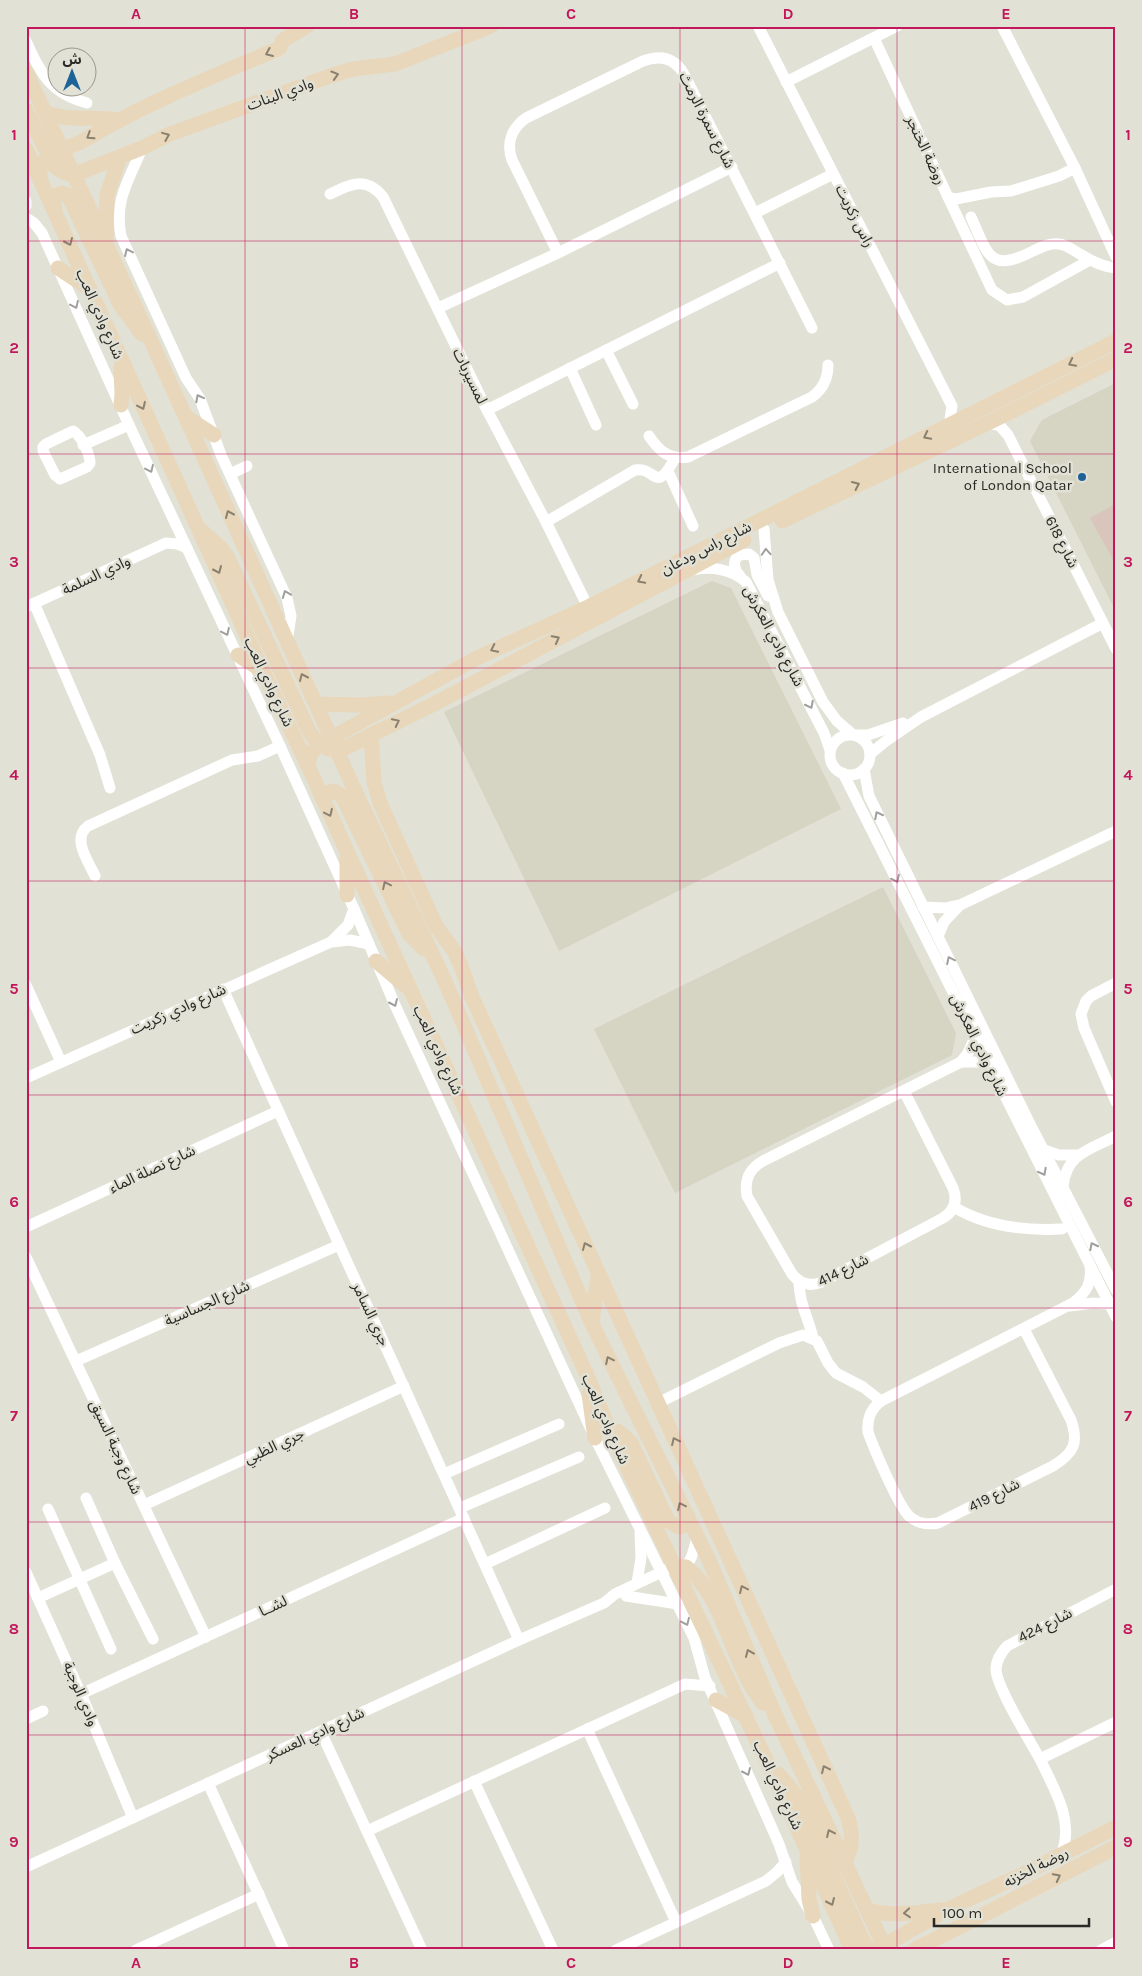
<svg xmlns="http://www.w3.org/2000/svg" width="1142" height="1976" font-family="Karla,'Noto Sans Arabic',sans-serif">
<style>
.built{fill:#d6d4c3}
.green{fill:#dac5bc}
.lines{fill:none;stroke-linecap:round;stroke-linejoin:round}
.street{stroke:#fff;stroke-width:11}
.secondary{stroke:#e8d7bb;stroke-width:15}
.oneway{stroke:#898070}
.oneway2{stroke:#9f9f9d}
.grid{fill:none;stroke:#c2185b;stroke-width:1;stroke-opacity:0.55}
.poi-dot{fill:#1e6398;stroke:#e1e1d5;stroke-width:2}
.labels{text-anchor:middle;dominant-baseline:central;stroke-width:5;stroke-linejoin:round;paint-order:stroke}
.street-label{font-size:15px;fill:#2a2925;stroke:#e1e1d5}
.poi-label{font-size:15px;fill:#2a2925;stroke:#e1e1d5;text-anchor:end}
.neatline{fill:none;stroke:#c2185b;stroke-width:2}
.grid-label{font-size:16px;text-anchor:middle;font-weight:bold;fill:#c2185b}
</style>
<rect width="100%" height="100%" fill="#e1e1d5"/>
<g class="built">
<polygon points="1116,383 1116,612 1030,441 1042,420"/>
<polygon points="712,581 731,588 841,809 559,951 444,712"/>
<polygon points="883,887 956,1033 952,1055 675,1193 594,1029"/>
</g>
<polygon class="green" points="1116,504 1116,565 1090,518"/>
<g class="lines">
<g class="street">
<polyline points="758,26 952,406 949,426"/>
<polyline points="1002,26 1075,168 1116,257"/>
<polyline points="874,38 948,197 956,199 991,192 1011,191 1059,176 1075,168"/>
<path d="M 26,41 C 41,74 50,93 87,103"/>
<polyline points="786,82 897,26"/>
<path d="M 142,148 C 129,181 114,199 121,236 L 186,378 L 200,399 L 221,455 L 287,598 L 291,616 L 287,642"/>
<path d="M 330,194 C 351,184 366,176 383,197 L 487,410 L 546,522 L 588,607"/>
<polyline points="948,197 992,290 1007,300 1023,297 1090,260"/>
<polyline points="26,201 26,206"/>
<polyline points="755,213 833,174"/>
<path d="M 971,217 C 988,254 989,274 1033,251 C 1042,247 1049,243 1059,244 C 1067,245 1073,250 1080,254 C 1091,261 1102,267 1116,268"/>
<polyline points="26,218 34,223 42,233 129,425 280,746 354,909 395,1005 595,1438 694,1638 705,1678 779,1844 792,1882 813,1916 829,1950"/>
<path d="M 558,253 L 512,160 C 506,143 512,128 526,118 L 643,61 C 662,54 676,59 685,76 L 812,328"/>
<polyline points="438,308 558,253 732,167"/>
<polyline points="606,350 633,404"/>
<polyline points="570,368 596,425"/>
<polyline points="487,410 780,263"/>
<polyline points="988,423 1000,426 1008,435 1116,649"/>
<path d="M 73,431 C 81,435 90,454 90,463 L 87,467 L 60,479 L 55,475 L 43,451 L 43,447 L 46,444 Z"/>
<path d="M 649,436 C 659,451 669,460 688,457 L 812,397 C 823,389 828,379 828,365"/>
<polyline points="83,445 129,425"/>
<polyline points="668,471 693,526"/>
<polyline points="230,474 247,466"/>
<path d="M 546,522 L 635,470 C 656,466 655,496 675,458"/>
<polyline points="764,529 768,580 778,612 823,702 837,721 852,734"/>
<path d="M 692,570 C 710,566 732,569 746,582 L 824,733 L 830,750"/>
<path d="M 740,576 C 734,570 732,561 739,555 L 749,554 L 754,558 L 757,575 L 768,596"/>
<polyline points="34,603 100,755 110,788"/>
<polyline points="26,607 166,543 177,544 187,548"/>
<circle cx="850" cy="755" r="20"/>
<polyline points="856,735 868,735 903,723"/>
<polyline points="870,754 886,741 921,717 1103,623"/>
<polyline points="864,769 869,796 1030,1124 1116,1290"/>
<polyline points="843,773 1116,1317"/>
<path d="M 95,876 C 89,862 71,839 88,826 L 232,760 L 258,756 L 280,746"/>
<polyline points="923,907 946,908 960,905 1116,831"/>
<polyline points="938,936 944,922 959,906"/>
<polyline points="332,941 348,925 354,909"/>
<polyline points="1116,983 1091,996 1086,1001 1081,1014 1084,1028 1116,1102"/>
<polyline points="26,985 61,1062"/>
<polyline points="223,989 519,1640"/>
<polyline points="961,1062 988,1062"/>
<polyline points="26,1078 331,942 350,940 369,944"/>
<path d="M 904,1091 L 953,1188 C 958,1201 954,1211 943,1218 L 822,1282 C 810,1287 800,1284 792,1274 L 747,1196 C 744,1180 749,1169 763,1161 L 961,1062 L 968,1053 L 975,1037"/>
<polyline points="1044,1150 1059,1155 1077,1155"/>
<path d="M 1063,1186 C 1067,1153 1089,1150 1116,1136"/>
<path d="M 954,1207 C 987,1227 1024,1231 1062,1229"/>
<polyline points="26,1227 278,1111"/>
<polyline points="26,1257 206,1637"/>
<path d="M 799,1281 C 799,1304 808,1316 813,1338"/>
<polyline points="1070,1306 1093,1303 1109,1304"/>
<path d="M 1024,1329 L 1071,1420 C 1079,1443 1074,1453 1053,1466 L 938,1523 C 927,1525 918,1524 909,1516 C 898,1505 874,1449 868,1432 C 867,1419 870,1410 881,1401 L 1073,1303 C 1087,1292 1092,1283 1090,1266"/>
<polyline points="76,1361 339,1245"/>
<polyline points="658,1403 779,1343 803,1335 817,1341 828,1363 836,1373 863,1387 881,1401"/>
<polyline points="444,1474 559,1424"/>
<polyline points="86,1498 115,1563 153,1639"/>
<polyline points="144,1505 404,1386"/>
<polyline points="460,1508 579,1457"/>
<polyline points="48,1509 111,1649"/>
<polyline points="485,1564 605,1508"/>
<polyline points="26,1572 81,1694 133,1818"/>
<path d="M 679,1572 C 692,1564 694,1550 697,1536"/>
<polyline points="637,1583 641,1558 640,1533"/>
<path d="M 1116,1589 L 1007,1646 C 1001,1653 996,1660 996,1670 C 997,1688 1030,1741 1040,1759 L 1116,1722"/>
<polyline points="626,1596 678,1604"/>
<polyline points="38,1598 115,1563"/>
<polyline points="81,1694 464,1518"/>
<polyline points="26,1719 43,1711"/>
<polyline points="587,1729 676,1922"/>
<polyline points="321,1732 422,1950"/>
<path d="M 1040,1759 C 1054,1789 1074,1819 1062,1853"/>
<polyline points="474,1781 553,1950"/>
<polyline points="208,1783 284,1950"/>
<polyline points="367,1831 685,1684 710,1686"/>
<polyline points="26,1867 519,1640 604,1603 615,1594 668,1569"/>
<polyline points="136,1950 259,1894"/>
<polyline points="616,1950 766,1881 777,1872 786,1862"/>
<polyline points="1101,1950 1116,1942"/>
</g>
<g class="secondary">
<polyline points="26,72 151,341 356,793 444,979 592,1324 708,1558 776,1717 886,1950"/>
<polyline points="26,110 54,166 63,172 73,175"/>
<path d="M 44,112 C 67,122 93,116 117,120"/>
<polyline points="26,149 263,671 308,766 586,1373 609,1429 768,1764 852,1950"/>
<polyline points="73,175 142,148 170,134 330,76 353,69 395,64 491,26"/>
<path d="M 41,181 C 40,174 38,166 45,160 C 53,151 75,146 86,139 C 148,102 214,76 280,48 L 282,41 L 307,26"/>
<polyline points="55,212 54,200 57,195 62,193 68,195 121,306 142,334"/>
<polyline points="106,240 107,195 120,157"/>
<polyline points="58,268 90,289"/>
<polyline points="121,405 122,395 121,367"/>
<polyline points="186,417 214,435"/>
<polyline points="782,521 988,423 1116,359"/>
<polyline points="203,532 221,548 228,558 308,729 315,740 328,749"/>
<polyline points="238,655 263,671"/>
<polyline points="316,704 358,705 389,703"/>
<path d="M 371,735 L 374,782 L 380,803 L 436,926 L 454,951 L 461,966 L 472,997 L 848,1818 C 853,1835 853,1847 844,1863"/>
<polyline points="337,752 432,705 744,540"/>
<polyline points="308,766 311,753 320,744 477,658 588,607 1116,341"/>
<polyline points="321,795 334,791 342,796 409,934 424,949"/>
<polyline points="347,859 347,895"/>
<polyline points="376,961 406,986"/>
<polyline points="592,1323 598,1274"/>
<polyline points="589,1394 595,1438"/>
<polyline points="609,1429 618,1431 631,1443 668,1521 679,1527 690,1524"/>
<path d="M 674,1566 L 686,1567 C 724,1596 732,1666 763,1703"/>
<polyline points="716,1700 746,1716"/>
<polyline points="778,1774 789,1786 801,1803 862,1939 869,1950"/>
<polyline points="807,1856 809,1899 813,1916"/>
<path d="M 866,1909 C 891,1918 916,1912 941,1910"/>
<polyline points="876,1950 948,1909 1025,1873 1116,1827"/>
<polyline points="914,1950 1116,1847"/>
</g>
</g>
<defs><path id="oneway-chevron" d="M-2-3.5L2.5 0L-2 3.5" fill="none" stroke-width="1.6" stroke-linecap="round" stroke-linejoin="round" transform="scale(1.25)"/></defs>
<g class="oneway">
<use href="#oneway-chevron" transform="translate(269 53) rotate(157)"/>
<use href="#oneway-chevron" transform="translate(335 75) rotate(-17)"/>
<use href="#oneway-chevron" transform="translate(90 136) rotate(147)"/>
<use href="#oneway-chevron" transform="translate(166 136) rotate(-22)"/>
<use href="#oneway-chevron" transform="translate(69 242) rotate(66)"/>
<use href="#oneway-chevron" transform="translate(1072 363) rotate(153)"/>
<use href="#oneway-chevron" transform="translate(142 406) rotate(65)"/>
<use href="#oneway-chevron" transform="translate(927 436) rotate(153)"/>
<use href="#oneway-chevron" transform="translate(856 485) rotate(-25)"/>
<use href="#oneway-chevron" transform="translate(229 514) rotate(-114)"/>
<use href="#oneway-chevron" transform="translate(218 570) rotate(66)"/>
<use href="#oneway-chevron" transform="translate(641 580) rotate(153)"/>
<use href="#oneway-chevron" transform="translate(556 639) rotate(-28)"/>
<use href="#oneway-chevron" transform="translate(494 649) rotate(154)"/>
<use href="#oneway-chevron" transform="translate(303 677) rotate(-114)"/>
<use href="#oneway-chevron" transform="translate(396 722) rotate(-26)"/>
<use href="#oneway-chevron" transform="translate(329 813) rotate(65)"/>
<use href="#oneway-chevron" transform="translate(386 885) rotate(-116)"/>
<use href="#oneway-chevron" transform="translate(586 1246) rotate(-114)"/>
<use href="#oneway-chevron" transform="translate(609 1360) rotate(-116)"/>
<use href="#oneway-chevron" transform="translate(675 1441) rotate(-115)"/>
<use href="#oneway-chevron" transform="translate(681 1506) rotate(-116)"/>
<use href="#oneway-chevron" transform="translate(743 1589) rotate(-115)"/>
<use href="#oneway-chevron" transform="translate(749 1653) rotate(-113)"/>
<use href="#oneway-chevron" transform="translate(825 1769) rotate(-115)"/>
<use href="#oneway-chevron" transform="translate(830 1833) rotate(-115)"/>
<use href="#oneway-chevron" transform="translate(1057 1877) rotate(-27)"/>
<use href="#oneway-chevron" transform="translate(831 1902) rotate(66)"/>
<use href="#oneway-chevron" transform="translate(907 1913) rotate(175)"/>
</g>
<g class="oneway2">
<use href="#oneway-chevron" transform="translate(128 252) rotate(-115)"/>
<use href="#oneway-chevron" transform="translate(75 305) rotate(65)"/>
<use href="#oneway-chevron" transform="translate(199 398) rotate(-118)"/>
<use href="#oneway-chevron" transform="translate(150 469) rotate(65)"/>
<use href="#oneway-chevron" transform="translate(766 552) rotate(-94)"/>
<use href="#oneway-chevron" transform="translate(286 594) rotate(-112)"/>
<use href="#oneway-chevron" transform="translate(226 632) rotate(65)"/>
<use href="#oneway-chevron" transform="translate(810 705) rotate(63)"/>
<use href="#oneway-chevron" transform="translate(878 815) rotate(-117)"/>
<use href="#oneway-chevron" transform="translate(896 879) rotate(64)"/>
<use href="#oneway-chevron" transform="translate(950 960) rotate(-116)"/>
<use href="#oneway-chevron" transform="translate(394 1003) rotate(66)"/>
<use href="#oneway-chevron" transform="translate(1043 1172) rotate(62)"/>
<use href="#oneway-chevron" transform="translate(1093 1246) rotate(-117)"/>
<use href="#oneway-chevron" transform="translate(686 1622) rotate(65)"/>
<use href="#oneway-chevron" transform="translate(747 1772) rotate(66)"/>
</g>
<path class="grid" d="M 245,26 L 245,1950M 462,26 L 462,1950M 680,26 L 680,1950M 897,26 L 897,1950M 26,241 L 1116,241M 26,454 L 1116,454M 26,668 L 1116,668M 26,881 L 1116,881M 26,1095 L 1116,1095M 26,1308 L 1116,1308M 26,1522 L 1116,1522M 26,1735 L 1116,1735"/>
<circle class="poi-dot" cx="1082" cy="477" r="5"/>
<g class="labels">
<g class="street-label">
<text transform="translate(280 94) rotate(-20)">وادي البنات</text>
<text transform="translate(707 120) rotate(63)">شارع سمرة الرمث</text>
<text transform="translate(926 150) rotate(65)">روضة الخنجر</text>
<text transform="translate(855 216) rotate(63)">راس زكريت</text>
<text transform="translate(100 314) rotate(66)">شارع وادي العب</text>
<text transform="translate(470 376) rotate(64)">لمسيربات</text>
<text transform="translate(1062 542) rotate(63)">شارع 618</text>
<text transform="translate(706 548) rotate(-27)">شارع راس ودعان</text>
<text transform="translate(96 575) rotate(-25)">وادي السلمة</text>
<text transform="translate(774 636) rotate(62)">شارع وادي العكرش</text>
<text transform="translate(269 682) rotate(65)">شارع وادي العب</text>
<text transform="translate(178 1009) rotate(-24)">شارع وادي زكريت</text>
<text transform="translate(979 1045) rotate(64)">شارع وادي العكرش</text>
<text transform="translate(438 1050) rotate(65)">شارع وادي العب</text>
<text transform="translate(152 1169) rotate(-25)">شارع نصلة الماء</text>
<text transform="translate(843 1270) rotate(-26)">شارع 414</text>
<text transform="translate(207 1303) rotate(-24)">شارع الجساسية</text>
<text transform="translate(371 1314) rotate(65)">جري السامر</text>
<text transform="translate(606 1419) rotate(66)">شارع وادي العب</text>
<text transform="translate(274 1446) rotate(-25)">جري الظبي</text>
<text transform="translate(116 1447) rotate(65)">شارع وجبة السيق</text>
<text transform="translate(994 1495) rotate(-27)">شارع 419</text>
<text transform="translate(273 1606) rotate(-25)">لشــا</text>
<text transform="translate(1045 1625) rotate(-27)">شارع 424</text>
<text transform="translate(81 1694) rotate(67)">وادي الوجبة</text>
<text transform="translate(315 1734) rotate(-25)">شارع وادي العسكر</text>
<text transform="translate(778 1785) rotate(65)">شارع وادي العب</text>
<text transform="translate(1036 1867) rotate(-27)">روضة الخزنه</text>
</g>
<g class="poi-label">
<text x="1072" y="468">International School<tspan x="1072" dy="17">of London Qatar</tspan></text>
</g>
</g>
<rect width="1142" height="1976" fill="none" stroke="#e1e1d5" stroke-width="55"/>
<g transform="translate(72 72)"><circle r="24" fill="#e1e1d5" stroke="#98978f"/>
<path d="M0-4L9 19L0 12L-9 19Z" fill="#1e6398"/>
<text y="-8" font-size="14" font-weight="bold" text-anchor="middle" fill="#2a2925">ش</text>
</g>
<path d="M934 1918v8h155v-8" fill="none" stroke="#2a2925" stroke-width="2.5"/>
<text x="942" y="1918" font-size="15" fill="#2a2925" stroke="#e1e1d5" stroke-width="4" paint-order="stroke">100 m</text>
<rect x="28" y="28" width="1086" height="1920" class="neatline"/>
<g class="grid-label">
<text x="136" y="19">A</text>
<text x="354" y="19">B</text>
<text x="571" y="19">C</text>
<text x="788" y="19">D</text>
<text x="1006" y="19">E</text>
<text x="14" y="140">1</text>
<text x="1128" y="140">1</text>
<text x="14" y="353">2</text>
<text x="1128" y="353">2</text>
<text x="14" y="567">3</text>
<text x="1128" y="567">3</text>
<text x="14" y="780">4</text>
<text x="1128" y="780">4</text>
<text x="14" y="994">5</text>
<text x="1128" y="994">5</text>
<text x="14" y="1207">6</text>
<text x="1128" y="1207">6</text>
<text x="14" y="1421">7</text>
<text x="1128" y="1421">7</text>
<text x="14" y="1634">8</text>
<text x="1128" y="1634">8</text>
<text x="14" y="1847">9</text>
<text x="1128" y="1847">9</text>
<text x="136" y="1968">A</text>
<text x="354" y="1968">B</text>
<text x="571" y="1968">C</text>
<text x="788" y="1968">D</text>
<text x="1006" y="1968">E</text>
</g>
</svg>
